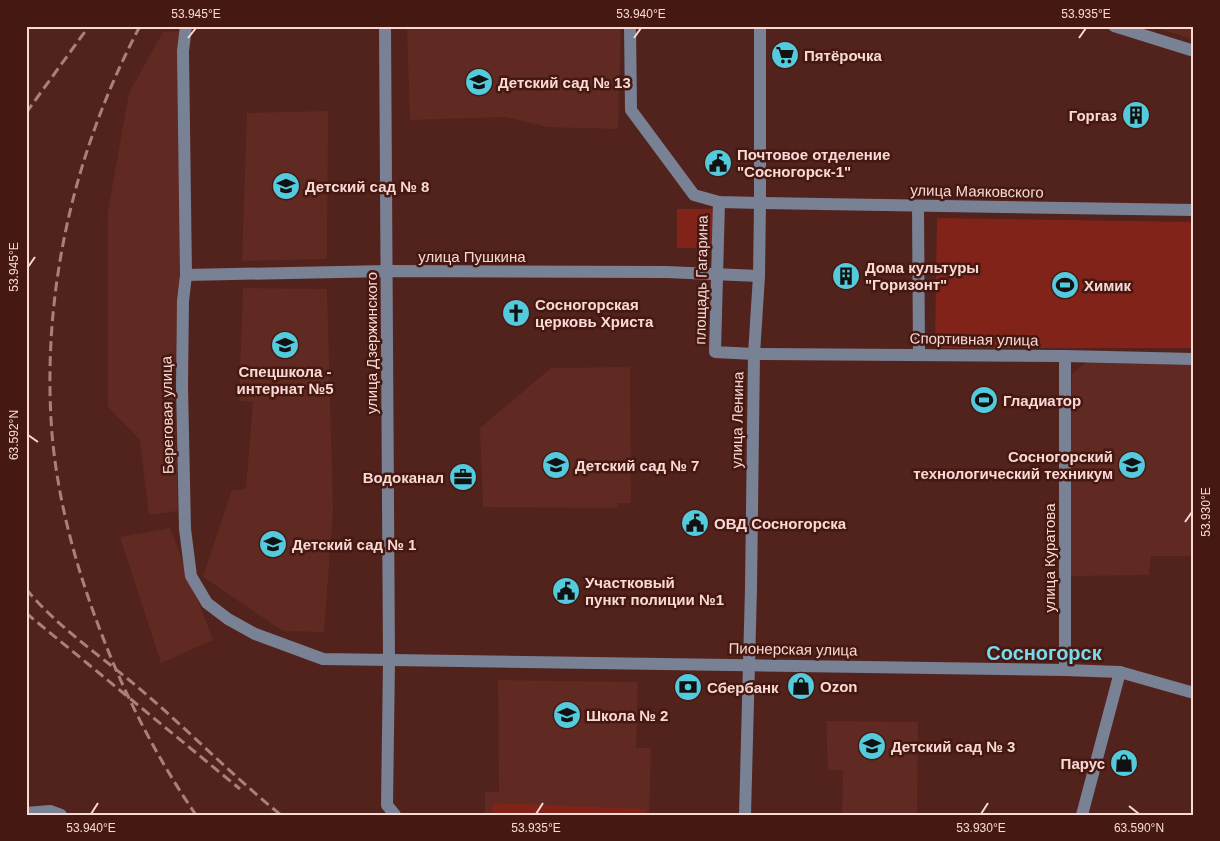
<svg xmlns="http://www.w3.org/2000/svg" width="1220" height="841" font-family="Arial,sans-serif">
<style>
.built{fill:#602a22}
.green{fill:#812319}
.lines{fill:none;stroke-linecap:round;stroke-linejoin:round}
.minor{stroke:#798195;stroke-width:12}
.rail{stroke:#a9817c;stroke-width:3;stroke-dasharray:10 5;stroke-linecap:butt}
.ticks{fill:none;stroke:#f9d9d4;stroke-width:2}
.labels{text-anchor:middle;dominant-baseline:central;stroke-width:5;stroke-linejoin:round;paint-order:stroke}
.poi-label{font-size:15px;font-weight:bold;fill:#f9d9d4;stroke:#461812;text-anchor:start}
.street-label{font-size:15px;fill:#f9d9d4;stroke:#461812}
.district-label{font-size:20px;font-weight:bold;fill:#75ddef;stroke:#461812}
.neatline{fill:none;stroke:#f9d9d4;stroke-width:2}
.ticks-label{font-size:12px;text-anchor:middle;fill:#f9d9d4}
</style>
<rect width="100%" height="100%" fill="#52221c"/>
<g class="built">
<polygon points="407,26 621,26 618,129 548,127 506,117 410,120"/>
<polygon points="1152,26 1194,26 1194,40"/>
<polygon points="180,31 180,265 174,379 178,511 149,515 140,440 108,407 108,211 129,93 163,32"/>
<polygon points="328,111 327,259 242,261 247,113"/>
<polygon points="243,288 327,289 333,510 324,632 283,631 203,577 232,490 246,489 253,402 239,401"/>
<polygon points="1087,362 1194,365 1194,556 1151,556 1149,575 1069,576 1072,374"/>
<polygon points="630,367 631,503 618,503 617,508 483,507 480,428 551,368"/>
<polygon points="170,528 213,640 161,663 120,537"/>
<polygon points="498,680 638,682 636,748 651,748 649,815 485,815 485,792 499,792"/>
<polygon points="826,721 918,722 917,815 842,815 843,770 828,770"/>
</g>
<g class="green">
<polygon points="677,209 716,209 714,248 677,248"/>
<polygon points="937,218 1194,222 1194,348 935,348"/>
<polygon points="493,803 646,809 646,815 492,815"/>
</g>
<g class="lines">
<g class="minor">
<polyline points="186,26 183,51 186,275 183,301 182,386 185,529 191,576 207,603 228,619 255,634 323,659 1065,670 1120,672 1194,693"/>
<polyline points="385,26 389,660 387,805 395,815"/>
<polyline points="630,26 631,110 694,195 719,202 760,203 1194,210"/>
<polyline points="1114,26 1194,51"/>
<polyline points="719,202 715,352 754,354 1065,356 1194,359"/>
<polyline points="918,206 919,354"/>
<polyline points="186,275 387,271 666,272 759,276"/>
<polyline points="1065,670 1065,356"/>
<polyline points="26,813 50,811 61,815"/>
<polyline points="745,815 751,588 754,354 759,276 760,203 760,26"/>
<polyline points="1082,815 1120,672"/>
</g>
<g class="rail">
<path d="M 140,26 C 74,151 41,293 52,434 C 59,516 85,597 117,672 C 139,722 165,770 196,815"/>
<polyline points="26,113 89,26"/>
<path d="M 26,589 C 60,630 107,660 147,695 C 192,734 234,777 281,815"/>
<polyline points="26,613 240,789"/>
</g>
</g>
<path class="ticks" d="M 188,38 L 196,28M 634,38 L 641,28M 1079,38 L 1086,28M 28,267 L 35,257M 28,435 L 38,442M 1185,522 L 1192,512M 1129,806 L 1139,814M 91,814 L 98,803M 536,814 L 543,803M 981,814 L 988,803"/>
<defs>
<g id="supermarket-disc" transform="scale(1.4375)"><circle r="9.5" fill="#54cadd" stroke="#461812"/><path d="M-6-5.5h2.5l.6 2H6L4.5 2H-2.5L-4.4-4H-6ZM-1.5 3.2a1.3 1.3 0 1 0 .1 0ZM3 3.2a1.3 1.3 0 1 0 .1 0Z" fill="#111"/></g>
<g id="school-disc" transform="scale(1.4375)"><circle r="9.5" fill="#54cadd" stroke="#461812"/><path d="M0-5L7-2L0 1L-7-2ZM-4 1L0 2.5L4 1V4Q0 6-4 4Z" fill="#111"/></g>
<g id="building-disc" transform="scale(1.4375)"><circle r="9.5" fill="#54cadd" stroke="#461812"/><path d="M-4-6H4V6H1V3H-1V6H-4ZM-2.5-4.3h1.7v1.8h-1.7ZM.8-4.3h1.7v1.8H.8ZM-2.5-1h1.7V.8h-1.7ZM.8-1h1.7V.8H.8Z" fill="#111"/></g>
<g id="civic-disc" transform="scale(1.4375)"><circle r="9.5" fill="#54cadd" stroke="#461812"/><path d="M-.6-6.5H3V-4.5H.6V-3L4-1V1h2V6H-6V1h2V-1L-.6-3ZM-1.2 2.5V6h2.4V2.5Z" fill="#111"/></g>
<g id="stadium-disc" transform="scale(1.4375)"><circle r="9.5" fill="#54cadd" stroke="#461812"/><path d="M0-5a6.5 5 0 1 0 0 10a6.5 5 0 1 0 0-10ZM-3.5-1.8h7v3.6h-7Z" fill="#111"/></g>
<g id="church-disc" transform="scale(1.4375)"><circle r="9.5" fill="#54cadd" stroke="#461812"/><path d="M-1.2-6h2.4v3.5h3.3v2.4h-3.3V6h-2.4V-.1h-3.3v-2.4h3.3Z" fill="#111"/></g>
<g id="university-disc" transform="scale(1.4375)"><circle r="9.5" fill="#54cadd" stroke="#461812"/><path d="M0-5L7-2L0 1L-7-2ZM-4 1L0 2.5L4 1V4Q0 6-4 4Z" fill="#111"/></g>
<g id="office-disc" transform="scale(1.4375)"><circle r="9.5" fill="#54cadd" stroke="#461812"/><path d="M-6-3h4V-5.5h4V-3h4V5H-6ZM-1-4.5V-3h2v-1.5ZM-6 0V1H6V0Z" fill="#111"/></g>
<g id="shop-disc" transform="scale(1.4375)"><circle r="9.5" fill="#54cadd" stroke="#461812"/><path d="M-5-2.5h2.3a2.7 3.5 0 0 1 5.4 0H5L5.5 6h-11ZM-1.5-2.5h3a1.5 2.3 0 0 0-3 0Z" fill="#111"/></g>
<g id="bank-disc" transform="scale(1.4375)"><circle r="9.5" fill="#54cadd" stroke="#461812"/><path d="M-6-4H6V4H-6ZM0-2.3a2.3 2.3 0 1 0 0 4.6a2.3 2.3 0 1 0 0-4.6Z" fill="#111"/></g>
</defs>
<g fill-rule="evenodd">
<use href="#supermarket-disc" x="785" y="55"/>
<use href="#school-disc" x="479" y="82"/>
<use href="#building-disc" x="1136" y="115"/>
<use href="#civic-disc" x="718" y="163"/>
<use href="#school-disc" x="286" y="186"/>
<use href="#building-disc" x="846" y="276"/>
<use href="#stadium-disc" x="1065" y="285"/>
<use href="#church-disc" x="516" y="313"/>
<use href="#school-disc" x="285" y="345"/>
<use href="#stadium-disc" x="984" y="400"/>
<use href="#school-disc" x="556" y="465"/>
<use href="#university-disc" x="1132" y="465"/>
<use href="#office-disc" x="463" y="477"/>
<use href="#civic-disc" x="695" y="523"/>
<use href="#school-disc" x="273" y="544"/>
<use href="#civic-disc" x="566" y="591"/>
<use href="#shop-disc" x="801" y="686"/>
<use href="#bank-disc" x="688" y="687"/>
<use href="#school-disc" x="567" y="715"/>
<use href="#school-disc" x="872" y="746"/>
<use href="#shop-disc" x="1124" y="763"/>
</g>
<g class="labels">
<g class="poi-label">
<text x="804" y="55">Пятёрочка</text>
<text x="498" y="82">Детский сад № 13</text>
<text x="1117" y="115" text-anchor="end">Горгаз</text>
<text x="737" y="154">Почтовое отделение<tspan x="737" dy="17">"Сосногорск-1"</tspan></text>
<text x="305" y="186">Детский сад № 8</text>
<text x="865" y="267">Дома культуры<tspan x="865" dy="17">"Горизонт"</tspan></text>
<text x="1084" y="285">Химик</text>
<text x="535" y="304">Сосногорская<tspan x="535" dy="17">церковь Христа</tspan></text>
<text x="285" y="371" text-anchor="middle">Спецшкола -<tspan x="285" dy="17">интернат №5</tspan></text>
<text x="1003" y="400">Гладиатор</text>
<text x="1113" y="456" text-anchor="end">Сосногорский<tspan x="1113" dy="17">технологический техникум</tspan></text>
<text x="575" y="465">Детский сад № 7</text>
<text x="444" y="477" text-anchor="end">Водоканал</text>
<text x="714" y="523">ОВД Сосногорска</text>
<text x="292" y="544">Детский сад № 1</text>
<text x="585" y="582">Участковый<tspan x="585" dy="17">пункт полиции №1</tspan></text>
<text x="820" y="686">Ozon</text>
<text x="707" y="687">Сбербанк</text>
<text x="586" y="715">Школа № 2</text>
<text x="891" y="746">Детский сад № 3</text>
<text x="1105" y="763" text-anchor="end">Парус</text>
</g>
<g class="street-label">
<text transform="translate(977 191) rotate(1)">улица Маяковского</text>
<text x="472" y="256">улица Пушкина</text>
<text transform="translate(701 280) rotate(-89)">площадь Гагарина</text>
<text transform="translate(974 339) rotate(1)">Спортивная улица</text>
<text transform="translate(371 343) rotate(-90)">улица Дзержинского</text>
<text transform="translate(167 415) rotate(-91)">Береговая улица</text>
<text transform="translate(737 420) rotate(-89)">улица Ленина</text>
<text transform="translate(1049 558) rotate(-90)">улица Куратова</text>
<text transform="translate(793 649) rotate(1)">Пионерская улица</text>
</g>
<g class="district-label">
<text x="1044" y="653">Сосногорск</text>
</g>
</g>
<rect width="1220" height="841" fill="none" stroke="#461812" stroke-width="55"/>
<rect x="28" y="28" width="1164" height="786" class="neatline"/>
<g class="ticks-label">
<text x="196" y="18">53.945°E</text>
<text x="641" y="18">53.940°E</text>
<text x="1086" y="18">53.935°E</text>
<text transform="translate(14 267) rotate(-90)" y="4">53.945°E</text>
<text transform="translate(14 435) rotate(-90)" y="4">63.592°N</text>
<text transform="translate(1206 512) rotate(-90)" y="4">53.930°E</text>
<text x="91" y="832">53.940°E</text>
<text x="536" y="832">53.935°E</text>
<text x="981" y="832">53.930°E</text>
<text x="1139" y="832">63.590°N</text>
</g>
</svg>
